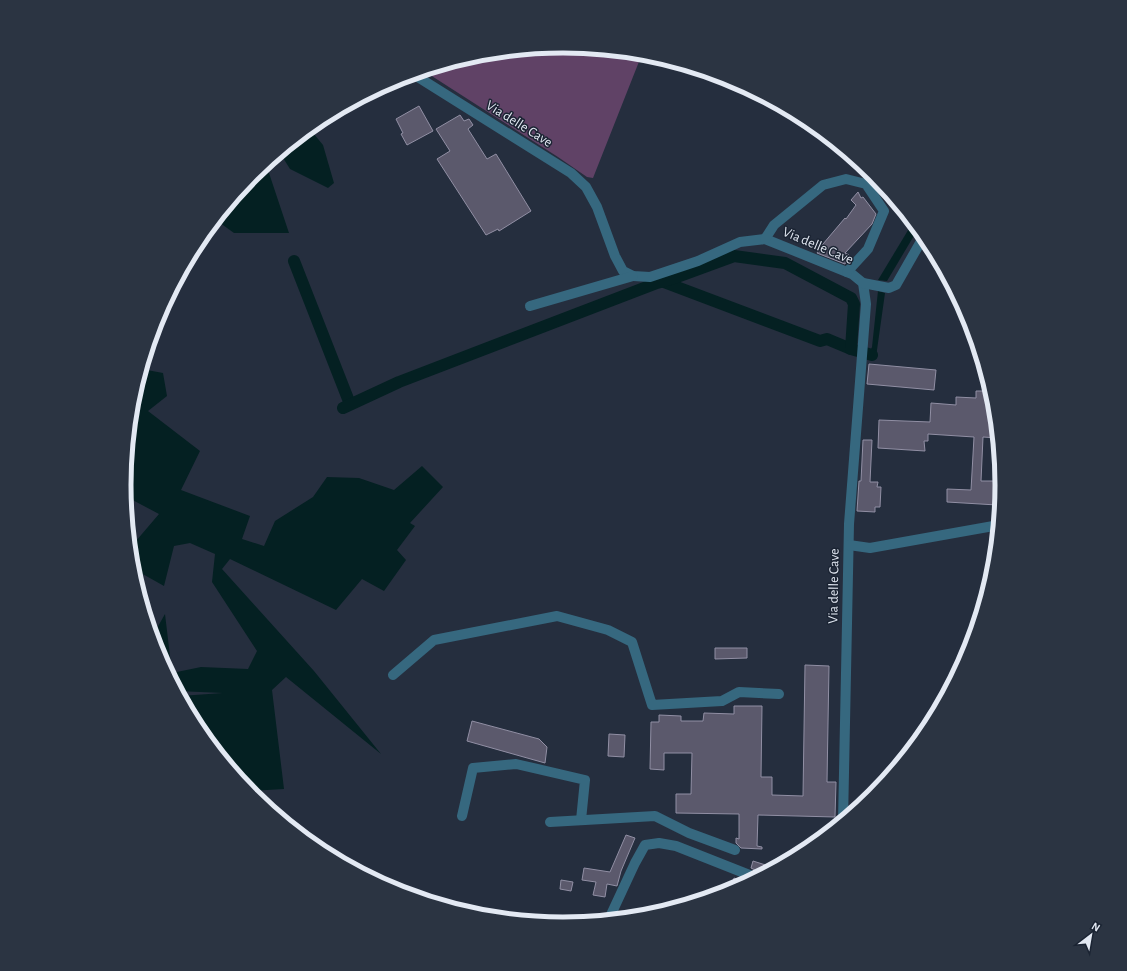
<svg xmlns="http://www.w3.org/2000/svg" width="1127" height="971" font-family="'Alegreya Sans',sans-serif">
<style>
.green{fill:#604266}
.water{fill:#042022}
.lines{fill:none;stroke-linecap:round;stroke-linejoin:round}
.canal{stroke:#042022;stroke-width:12}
.building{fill:#5b596c;stroke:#918fa4}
.minor{stroke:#36687f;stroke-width:10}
.labels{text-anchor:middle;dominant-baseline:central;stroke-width:3;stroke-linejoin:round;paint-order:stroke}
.street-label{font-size:14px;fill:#e3e9f3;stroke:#1b2433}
.rim{fill:none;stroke:#e3e9f3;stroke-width:5}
</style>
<rect width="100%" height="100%" fill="#252e3e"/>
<polygon class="green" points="564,46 642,54 593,178 587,177 558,157 424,71 448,63 461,64 475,59 481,54"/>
<g class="water">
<polygon points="309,128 323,145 334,183 328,188 290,169 280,153"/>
<polygon points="266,164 289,233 234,233 216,220 253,175"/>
<polygon points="913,222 918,229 887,281 878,280"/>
<polygon points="878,291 885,293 876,357 874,358 869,357 869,354 872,347"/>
<polygon points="147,370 163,373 167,396 148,411 200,451 181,490 250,516 242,539 264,546 275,521 313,497 327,477 359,478 394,490 422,466 443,487 410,523 415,526 397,550 406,560 384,591 362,579 336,610 230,559 222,569 314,671 381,754 286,677 272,690 284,789 248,791 198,729 180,696 223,693 177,691 157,653 152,637 165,614 172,673 201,667 248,669 257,651 212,582 215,554 190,543 174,546 164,586 132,568 130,548 159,514 125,496 124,485 129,438 132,430"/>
</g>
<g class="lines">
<g class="canal">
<polyline points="294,261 350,404"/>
<polyline points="661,281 820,341 827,339 851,349"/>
<polyline points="343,408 399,382 657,283 674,278 734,256 785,263 851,298 854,304 851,349 872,355"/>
</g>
</g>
<g class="building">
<polygon points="419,106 433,131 407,145 401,134 403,133 396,119"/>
<polygon points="460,115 464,121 469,119 473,125 468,129 487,159 496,154 531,211 499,231 498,229 486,235 437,159 450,151 436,129"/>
<polygon points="858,192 861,198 863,197 876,214 872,224 845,253 849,255 845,264 817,253 823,244 845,218 846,219 856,205 851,200"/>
<polygon points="869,364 936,370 934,390 867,384"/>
<polygon points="976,391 985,391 986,393 990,393 989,402 995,402 998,438 983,437 981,481 998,481 997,505 947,502 947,489 971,490 974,437 928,434 928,441 924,441 925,451 878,448 879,420 930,422 931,403 956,405 956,397 976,398"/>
<polygon points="863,440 872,440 870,482 878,482 877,487 881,487 880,507 875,507 875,512 857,511 859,481 861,481"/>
<polygon points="715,648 747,648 747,658 715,659"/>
<polygon points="805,665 829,666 827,782 836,782 835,817 758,815 757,846 762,847 762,849 741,848 736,843 736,838 739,839 739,814 676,813 676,794 691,794 692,753 664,753 664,770 650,769 651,722 659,722 659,715 681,716 681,721 703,721 704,713 734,714 734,706 762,706 761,777 772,777 772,795 803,796"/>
<polygon points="472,721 539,739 547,747 545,763 467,741"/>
<polygon points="609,734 625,735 624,757 608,756"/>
<polygon points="626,835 635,838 621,871 617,886 607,884 605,897 593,895 596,882 582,880 584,868 610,872"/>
<polygon points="753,861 775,868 763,875 759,872 751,868"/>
<polygon points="734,878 745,883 746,881 749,882 729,892"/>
<polygon points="561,880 573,882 571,891 560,889"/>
</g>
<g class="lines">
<g class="minor">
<polyline points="413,74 571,173 586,187 597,207 615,256 623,271 633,276 650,277 698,261 740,242 765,239 852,274 863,283 866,304 849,524 843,822"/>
<polyline points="765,239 774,225 823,185 846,179 866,184 884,211 868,249 847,272"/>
<polyline points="863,283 889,288 896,285 924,236"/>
<polyline points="530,306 633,276"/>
<polyline points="849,545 870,548 999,525"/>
<polyline points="393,675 434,640 557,616 608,630 632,642 652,705 722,701 739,692 779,694"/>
<polyline points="462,816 473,768 516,764 585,780 581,820"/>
<polyline points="550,822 655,816 689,833 735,850"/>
<polyline points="608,921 635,863 645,845 659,843 676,846 757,878"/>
</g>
</g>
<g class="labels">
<g class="street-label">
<text transform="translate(519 124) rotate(32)">Via delle Cave</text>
<text transform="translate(818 246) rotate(23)">Via delle Cave</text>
<text transform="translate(834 586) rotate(-89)">Via delle Cave</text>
</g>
</g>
<path d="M0 0H1127V971H0ZM131 485a432 432 0 1 1 864 0a432 432 0 1 1-864 0Z" fill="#2b3442" fill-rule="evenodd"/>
<path class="rim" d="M131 485a432 432 0 1 1 864 0a432 432 0 1 1-864 0Z"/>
<g transform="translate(1091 935) rotate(31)" stroke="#1b2433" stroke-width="3" paint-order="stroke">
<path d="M0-3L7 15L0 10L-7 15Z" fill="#e3e9f3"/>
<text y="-6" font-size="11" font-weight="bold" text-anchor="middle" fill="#e3e9f3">N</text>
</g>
</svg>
